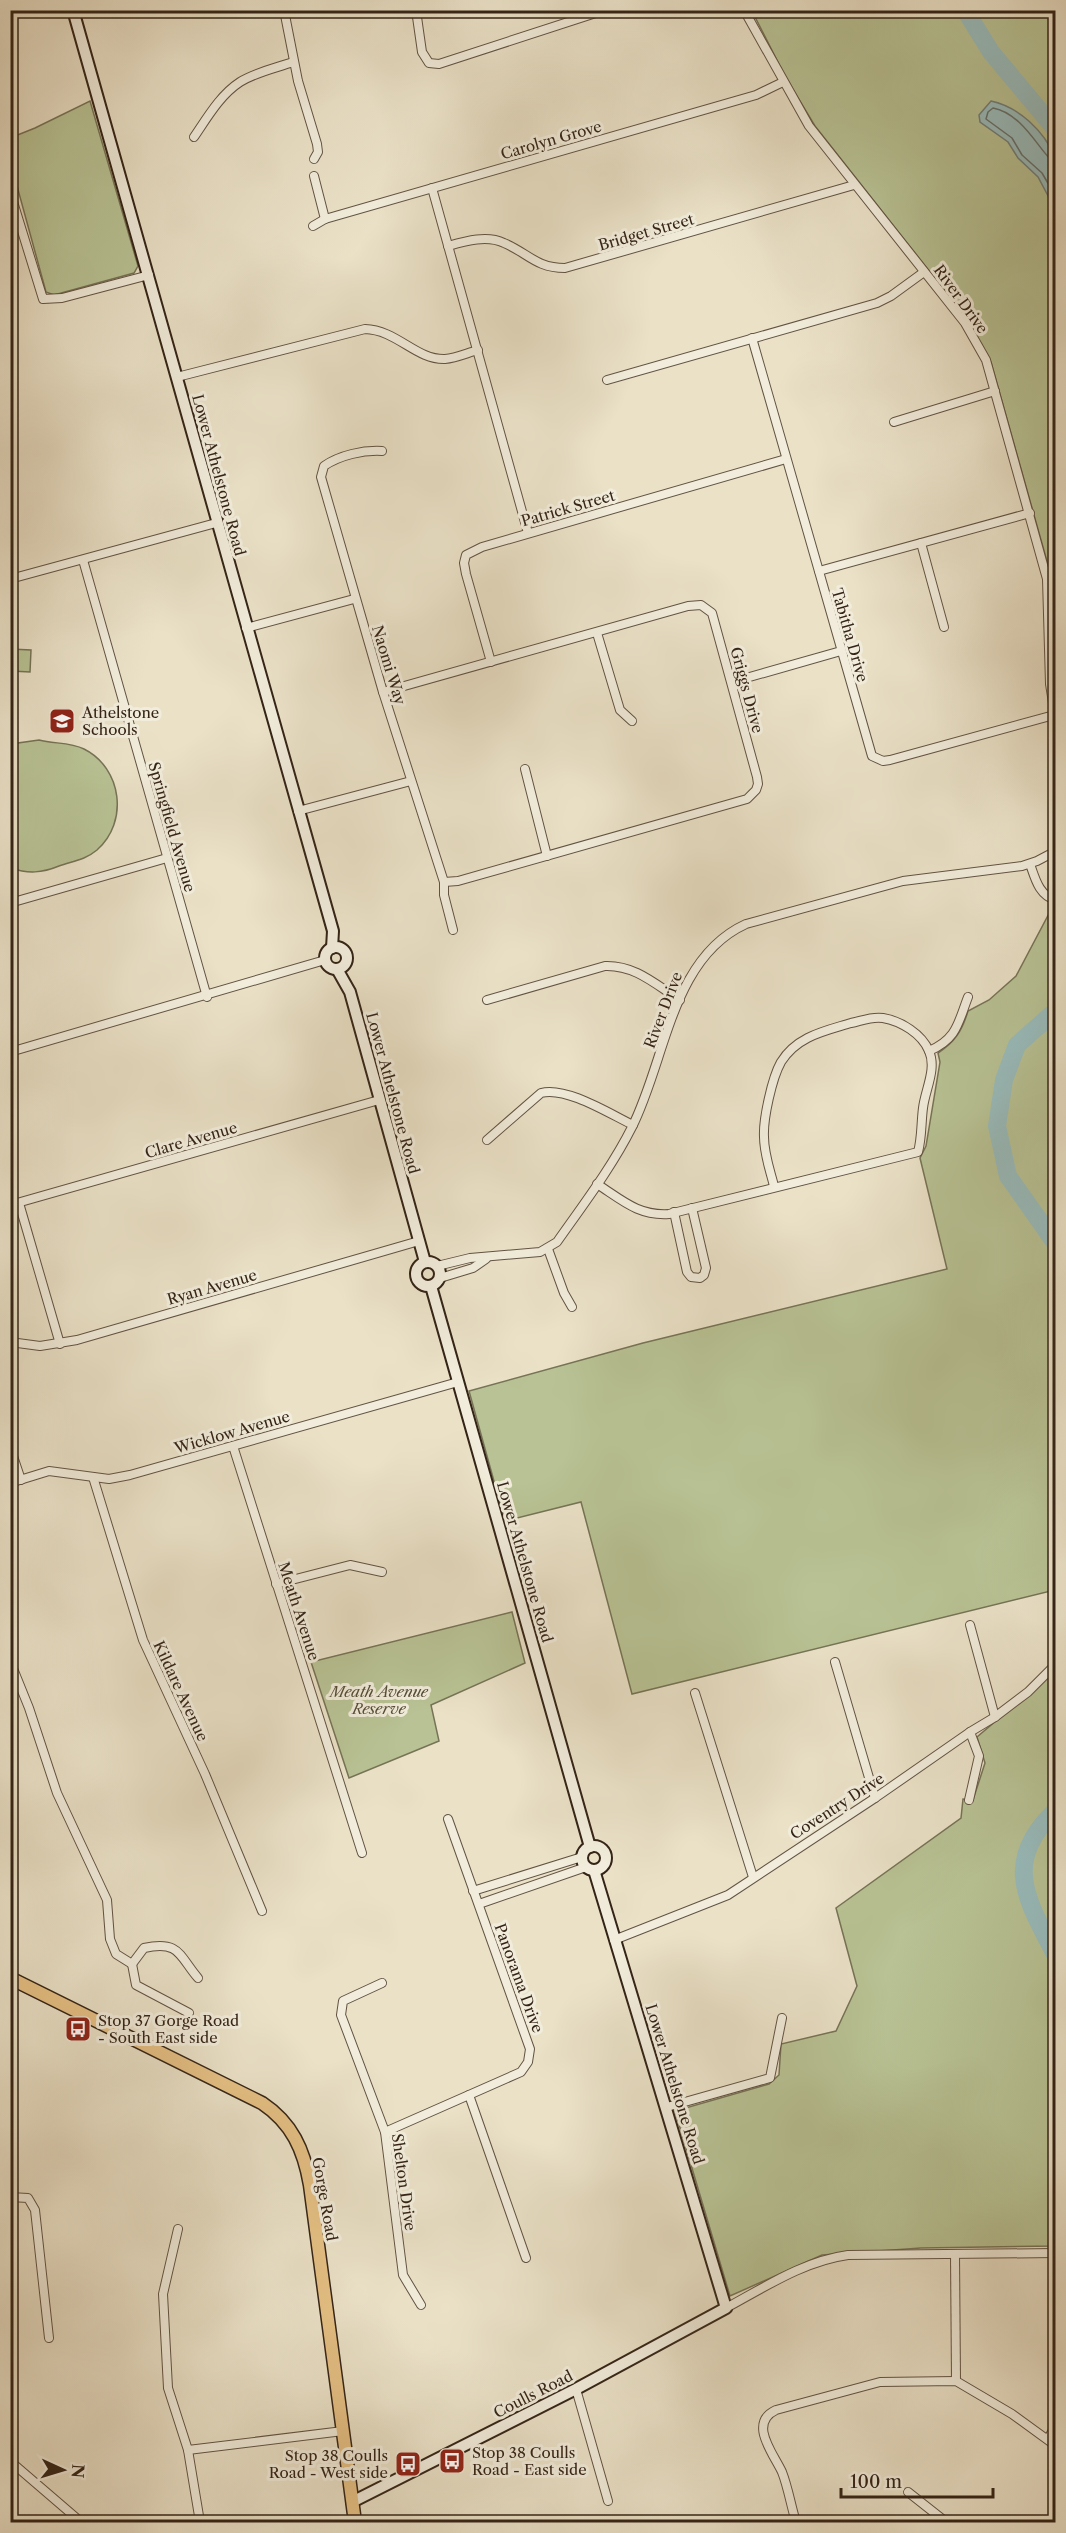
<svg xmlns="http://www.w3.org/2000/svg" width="1066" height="2533" font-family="'Libre Caslon Text',serif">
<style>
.green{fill:#b8c294;stroke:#767356;stroke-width:1.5}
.water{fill:#99bcbc;stroke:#717f7a;stroke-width:1.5}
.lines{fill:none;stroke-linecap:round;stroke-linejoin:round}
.shore{stroke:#66706a;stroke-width:1.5}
.river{stroke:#99bcbc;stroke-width:18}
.street-casing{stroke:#625343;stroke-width:10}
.secondary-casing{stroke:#342417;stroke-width:14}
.primary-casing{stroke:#342417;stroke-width:15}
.street{stroke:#f1ecdb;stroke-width:8}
.secondary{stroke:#f1ecdb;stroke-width:10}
.primary{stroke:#e5c084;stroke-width:12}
.labels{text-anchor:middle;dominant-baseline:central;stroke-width:6;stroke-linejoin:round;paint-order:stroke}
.street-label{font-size:15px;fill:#342417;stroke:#f1ecdb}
.poi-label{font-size:15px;fill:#342417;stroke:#f1ecdb;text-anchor:start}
.park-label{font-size:15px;font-style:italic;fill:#554c36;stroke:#f1ecdb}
</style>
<rect width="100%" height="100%" fill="#eae1c7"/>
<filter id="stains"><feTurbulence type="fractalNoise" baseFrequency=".00333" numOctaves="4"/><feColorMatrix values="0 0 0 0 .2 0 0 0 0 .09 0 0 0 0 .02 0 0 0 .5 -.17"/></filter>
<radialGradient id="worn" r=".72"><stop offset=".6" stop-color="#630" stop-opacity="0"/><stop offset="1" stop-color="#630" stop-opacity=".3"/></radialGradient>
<g class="green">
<polygon points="752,11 1055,11 1055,685 1052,579 991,362 963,314 815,126 786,78"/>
<polygon points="90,101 138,266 134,273 54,295 46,292 11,164 10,138 35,128"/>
<polygon points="10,649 31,650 30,672 11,671"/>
<path d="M 39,740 C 54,744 70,742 84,749 C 122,768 129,822 97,850 C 85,860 73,861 59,866 C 42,873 28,874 11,868 L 11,744 Z"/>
<path d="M 1053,906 L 1056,906 L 1055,1590 L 632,1694 L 581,1502 L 505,1521 L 469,1391 L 643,1343 L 947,1269 L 920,1158 L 926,1146 L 940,1062 L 938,1053 C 955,1042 962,1031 968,1011 L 989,1000 L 1016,976 Z"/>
<polygon points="512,1612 525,1663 431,1705 439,1741 349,1778 311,1662"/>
<polygon points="1055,1671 1055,2246 921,2248 822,2255 730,2296 675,2111 769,2084 779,2075 781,2044 836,2031 857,1986 836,1908 961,1818 963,1799 973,1800 985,1763 977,1737"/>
</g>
<path class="water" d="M 991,101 C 1019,107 1044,131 1055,157 C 1059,167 1056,197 1055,209 L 1038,177 L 1018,158 L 1008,142 L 980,122 L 979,115 Z"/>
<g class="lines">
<path class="shore" d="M 1056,162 C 1043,160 1026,114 993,108 L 988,112 L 986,119 L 1012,138 L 1022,155 L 1042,173 L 1056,197"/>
<g class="river">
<polyline points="965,10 991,52 1056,130"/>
<polyline points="1056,1015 1052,1014 1017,1045 1004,1080 997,1126 1008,1176 1056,1244"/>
<path d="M 1056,1810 C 1001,1862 1027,1900 1056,1956"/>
</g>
<g class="street-casing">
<g id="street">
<polyline points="284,10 298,81 317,144 318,152 314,159"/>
<polyline points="416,10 422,52 429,63 439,64 602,11"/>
<polyline points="744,10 809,126 965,323 986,360 1047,579 1050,684 1056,722"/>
<path d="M 194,137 C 207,118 220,95 240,82 C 256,72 276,68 293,62"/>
<polyline points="314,176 325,219"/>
<polyline points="432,188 528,533"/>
<polyline points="10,192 43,299 62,298 149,275"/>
<polyline points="313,226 325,219 756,95 783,82"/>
<path d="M 448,246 C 466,241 487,235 504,243 C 528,253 536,268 565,268 L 854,185"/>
<polyline points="752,338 872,756 883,761 890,760 1054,715"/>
<path d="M 177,377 L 365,329 C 397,330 416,360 445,359 C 456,358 467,353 478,350"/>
<polyline points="607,380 877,303 891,296 924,272"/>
<polyline points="894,422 995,391"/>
<path d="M 382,451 C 363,450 340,455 324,466 L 321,477 L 383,692 L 444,882 L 444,895 L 453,930"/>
<polyline points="921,543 944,627"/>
<polyline points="83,560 207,997"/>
<polyline points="819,571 1030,513"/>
<polyline points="10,579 216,523"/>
<polyline points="246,628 354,599"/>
<polyline points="597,633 620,710 632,721"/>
<polyline points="491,662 466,574 464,563 466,555 482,547 786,459"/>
<polyline points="732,682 841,651"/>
<polyline points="383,692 688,606 701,605 712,613 757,777 758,784 756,790 747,799 458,881 444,882"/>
<polyline points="525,769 547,856"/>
<polyline points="298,811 411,781"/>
<path d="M 1030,864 C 1035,878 1039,896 1056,900"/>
<polyline points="10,903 167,858"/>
<path d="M 487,1000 L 605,966 C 635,965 655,984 680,1000"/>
<polyline points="10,1052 325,960"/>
<path d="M 487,1140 L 541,1093 C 566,1086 610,1114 633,1125"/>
<path d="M 597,1184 C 622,1200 638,1216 669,1214 L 918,1152 C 922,1137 921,1123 923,1108 C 925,1090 937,1069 929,1051 C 957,1039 958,1023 968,997"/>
<path d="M 774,1186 C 770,1170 764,1154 764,1137 C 763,1119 772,1078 781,1062 C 797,1036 825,1031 851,1023 C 861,1021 872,1016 883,1018 C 901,1021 922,1034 929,1051"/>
<polyline points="19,1203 60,1344"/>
<polyline points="10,1205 379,1100"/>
<polyline points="674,1212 687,1272 691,1277 700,1278 704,1275 706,1268 692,1208"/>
<polyline points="548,1249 564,1293 572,1307"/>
<path d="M 437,1266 L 470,1258 L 540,1252 L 557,1242 C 583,1205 612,1167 632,1127 C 666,1060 671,958 746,924 L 903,881 L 1022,866 L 1037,861 L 1056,851"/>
<polyline points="440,1278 473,1268 486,1259"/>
<polyline points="10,1342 40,1346 77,1340 419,1241"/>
<polyline points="233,1446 362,1853"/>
<polyline points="10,1447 21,1480"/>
<polyline points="93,1477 143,1640 205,1774 262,1911"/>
<polyline points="10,1483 49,1471 109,1479 130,1475 458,1382"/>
<polyline points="276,1584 350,1565 382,1572"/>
<polyline points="970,1625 995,1717"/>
<path d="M 10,1661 L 29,1708 L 57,1793 L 107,1900 L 110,1939 L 116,1954 L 132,1964 L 144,1948 C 180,1940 179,1956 198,1978"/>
<polyline points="835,1662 875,1798"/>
<polyline points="695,1693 753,1877"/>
<polyline points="969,1800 979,1756 970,1732"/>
<polyline points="473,1891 582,1857"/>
<polyline points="479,1904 586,1867"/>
<polyline points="614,1940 728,1895 875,1798 970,1732 995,1717 1028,1692 1056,1664"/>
<polyline points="132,1964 136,1985 189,2013"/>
<polyline points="382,1983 343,2001 341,2015 385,2132 403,2275 421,2305"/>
<polyline points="469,2095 526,2258"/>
<polyline points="667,2107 770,2078 782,2018"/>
<polyline points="385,2132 521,2072 528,2062 530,2049 448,1819"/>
<polyline points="10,2197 28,2198 35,2210 49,2338"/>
<polyline points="178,2229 163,2294 168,2388 188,2450 200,2522"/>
<polyline points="955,2254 956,2381"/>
<path d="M 726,2308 C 765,2287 804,2261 848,2255 L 1056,2253"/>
<polyline points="576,2389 608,2501"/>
<polyline points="1048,2439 1056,2425"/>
<polyline points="188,2450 343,2431"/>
<polyline points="10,2461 81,2522"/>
<polyline points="908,2492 946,2522"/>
<path d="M 796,2522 C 791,2506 788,2487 782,2472 C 773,2453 748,2423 776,2410 L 880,2382 L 956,2381 L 1012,2414 L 1056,2446"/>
</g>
</g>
<g class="secondary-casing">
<g id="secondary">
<polyline points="73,10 333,931 332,948"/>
<circle cx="336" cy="958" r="11"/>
<polyline points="337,969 350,992 425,1262"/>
<circle cx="428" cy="1274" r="12"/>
<polyline points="431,1286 590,1847"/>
<circle cx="594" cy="1858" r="12"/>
<polyline points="352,2502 576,2389 726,2308 594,1870"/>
</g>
</g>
<g class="primary-casing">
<path id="primary" d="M 10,1978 L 262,2103 C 292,2123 304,2150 310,2185 L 355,2522"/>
</g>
<use href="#street" class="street"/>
<use href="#secondary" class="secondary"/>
<use href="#primary" class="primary"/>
</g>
<defs>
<g id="school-square" transform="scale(1.35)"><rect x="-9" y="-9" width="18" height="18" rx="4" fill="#8f2418" stroke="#f1ecdb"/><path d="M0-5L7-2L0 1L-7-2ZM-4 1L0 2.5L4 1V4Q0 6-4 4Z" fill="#fff"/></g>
<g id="bus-square" transform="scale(1.35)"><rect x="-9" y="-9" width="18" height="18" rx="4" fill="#8f2418" stroke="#f1ecdb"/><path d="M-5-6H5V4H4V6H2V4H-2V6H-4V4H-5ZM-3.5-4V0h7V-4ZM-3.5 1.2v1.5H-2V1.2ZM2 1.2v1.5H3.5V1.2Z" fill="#fff"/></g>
</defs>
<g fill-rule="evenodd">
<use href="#school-square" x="62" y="721"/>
<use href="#bus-square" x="78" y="2029"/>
<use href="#bus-square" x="452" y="2461"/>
<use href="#bus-square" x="408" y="2464"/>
</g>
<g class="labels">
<g class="street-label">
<text transform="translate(551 140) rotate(-16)">Carolyn Grove</text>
<text transform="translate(646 232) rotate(-16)">Bridget Street</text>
<text transform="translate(961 299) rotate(54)">River Drive</text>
<text transform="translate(219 475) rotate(75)">Lower Athelstone Road</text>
<text transform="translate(568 508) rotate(-16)">Patrick Street</text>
<text transform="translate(850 635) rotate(74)">Tabitha Drive</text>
<text transform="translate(389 665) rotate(73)">Naomi Way</text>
<text transform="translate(747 690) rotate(75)">Griggs Drive</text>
<text transform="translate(172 827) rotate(74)">Springfield Avenue</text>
<text transform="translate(663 1010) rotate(-69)">River Drive</text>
<text transform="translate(393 1093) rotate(75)">Lower Athelstone Road</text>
<text transform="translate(191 1140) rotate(-16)">Clare Avenue</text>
<text transform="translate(212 1287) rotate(-16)">Ryan Avenue</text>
<text transform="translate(232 1432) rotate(-16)">Wicklow Avenue</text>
<text transform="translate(525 1562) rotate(74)">Lower Athelstone Road</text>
<text transform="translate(299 1611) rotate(72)">Meath Avenue</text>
<text transform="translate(181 1691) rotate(65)">Kildare Avenue</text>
<text transform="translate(837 1806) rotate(-33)">Coventry Drive</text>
<text transform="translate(519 1978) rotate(70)">Panorama Drive</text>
<text transform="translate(675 2084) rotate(73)">Lower Athelstone Road</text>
<text transform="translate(404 2182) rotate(82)">Shelton Drive</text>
<text transform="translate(325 2199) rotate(80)">Gorge Road</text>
<text transform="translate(533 2394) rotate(-27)">Coulls Road</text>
</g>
<g class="poi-label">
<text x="82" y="712">Athelstone<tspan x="82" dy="17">Schools</tspan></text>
<text x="98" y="2020">Stop 37 Gorge Road<tspan x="98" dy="17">- South East side</tspan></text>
<text x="472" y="2452">Stop 38 Coulls<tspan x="472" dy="17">Road - East side</tspan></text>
<text x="388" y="2455" text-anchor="end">Stop 38 Coulls<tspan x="388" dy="17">Road - West side</tspan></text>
</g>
<g class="park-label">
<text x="379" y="1691">Meath Avenue<tspan x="379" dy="17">Reserve</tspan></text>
</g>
</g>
<rect width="1066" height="2533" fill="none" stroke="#eae1c7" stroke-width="36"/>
<rect x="12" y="12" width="1042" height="2509" fill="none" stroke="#342417" stroke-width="3"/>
<rect x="18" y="18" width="1030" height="2497" fill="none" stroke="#342417" stroke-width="1.5"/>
<g transform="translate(63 2470) rotate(94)" stroke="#f1ecdb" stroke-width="4.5" paint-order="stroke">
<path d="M0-4.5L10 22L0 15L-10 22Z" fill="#342417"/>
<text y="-9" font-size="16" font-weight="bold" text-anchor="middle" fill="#342417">N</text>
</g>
<path d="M841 2488v9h152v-9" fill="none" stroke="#342417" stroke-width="3"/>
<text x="850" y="2488" font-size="18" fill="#342417" stroke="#f1ecdb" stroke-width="4.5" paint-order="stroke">100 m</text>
<rect width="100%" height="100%" filter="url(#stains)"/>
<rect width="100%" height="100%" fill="url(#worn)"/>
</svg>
